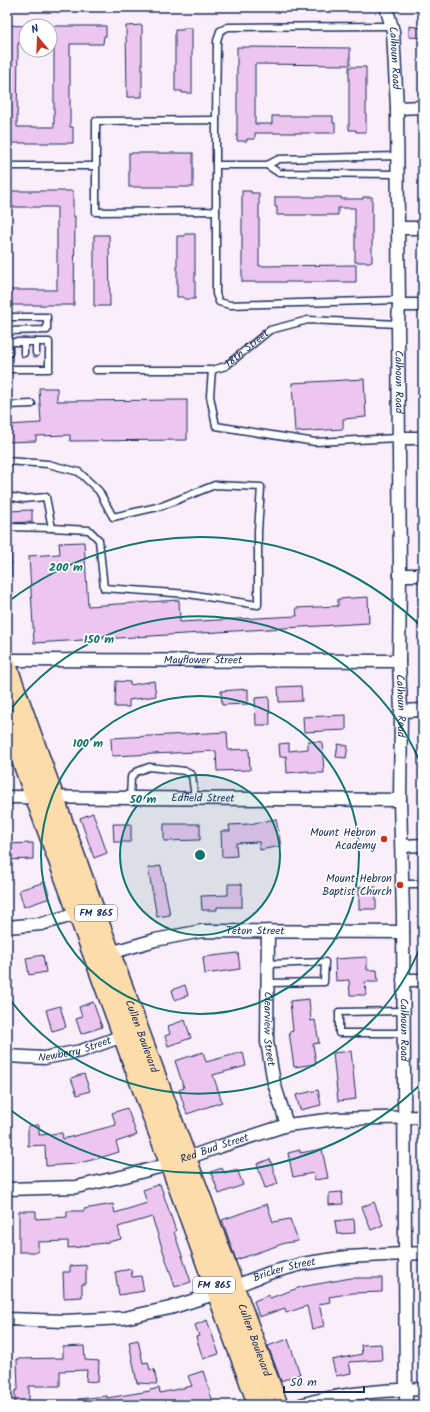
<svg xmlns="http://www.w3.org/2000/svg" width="430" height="1412" font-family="Kalam,sans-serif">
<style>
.building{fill:#edc6ef;stroke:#1b2f5e}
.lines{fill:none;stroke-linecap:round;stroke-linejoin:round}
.lane-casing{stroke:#1b2f5e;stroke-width:9}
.street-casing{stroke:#1b2f5e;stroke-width:15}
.primary-casing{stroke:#1b2f5e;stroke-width:22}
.lane{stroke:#fff;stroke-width:6}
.street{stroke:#fff;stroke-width:12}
.primary{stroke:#fddcac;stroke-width:19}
.ring{fill:none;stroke:#0f766e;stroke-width:2}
.poi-dot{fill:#c8321e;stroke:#fff;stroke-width:1.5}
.labels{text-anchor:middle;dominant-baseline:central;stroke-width:3.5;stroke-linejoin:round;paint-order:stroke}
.shield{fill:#fff;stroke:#5f6d8e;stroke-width:1}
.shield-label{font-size:10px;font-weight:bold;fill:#1b2f5e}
.street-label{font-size:11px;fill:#1b2f5e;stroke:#fff}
.poi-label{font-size:11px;fill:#1b2f5e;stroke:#fff;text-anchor:end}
.centre{fill:#0f766e;stroke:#fff;stroke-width:2}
.ring-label{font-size:12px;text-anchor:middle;font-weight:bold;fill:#0f766e;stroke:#fff;stroke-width:3.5;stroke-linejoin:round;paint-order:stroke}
</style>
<rect width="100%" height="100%" fill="#faeefa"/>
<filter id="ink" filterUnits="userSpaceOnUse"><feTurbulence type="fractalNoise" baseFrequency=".025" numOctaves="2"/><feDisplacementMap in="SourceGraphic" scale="8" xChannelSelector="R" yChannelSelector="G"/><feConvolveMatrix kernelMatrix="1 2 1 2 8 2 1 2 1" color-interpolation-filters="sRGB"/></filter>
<g filter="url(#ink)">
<g class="building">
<polygon points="7,25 26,26 26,43 18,43 17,127 54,127 54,44 50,44 50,26 106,26 106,36 104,36 103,44 70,44 70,127 73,127 73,143 7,143"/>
<polygon points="142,25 142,97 127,97 126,26"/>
<polygon points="409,26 423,28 423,38 409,37"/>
<polygon points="183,28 192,28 192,93 182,93 182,91 175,91 175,30 183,30"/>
<polygon points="237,47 350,48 350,65 255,64 255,124 272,124 272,116 333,116 333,123 335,123 335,133 255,133 255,139 247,139 247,141 237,141"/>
<polygon points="349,67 366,67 366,132 356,132 356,130 349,130"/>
<rect x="129" y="153" width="64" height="34"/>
<polygon points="7,191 73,191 73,216 75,216 74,305 7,305 7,290 57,290 57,207 7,207"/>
<polygon points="242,191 251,191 251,193 259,193 259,266 356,265 356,282 242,282"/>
<polygon points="275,197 341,197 341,199 363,199 363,197 372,197 372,262 355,262 355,208 338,208 338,215 277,215 277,207 275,207"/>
<polygon points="185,234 195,234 195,299 184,299 184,297 177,297 177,236 185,236"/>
<polygon points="94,235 109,235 110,306 94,306"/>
<polygon points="364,379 366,417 343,419 343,429 295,432 292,383"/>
<polygon points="39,388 57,388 57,401 187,400 187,440 70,441 70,435 36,436 36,441 7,442 7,425 41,423"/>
<polygon points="32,510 32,522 7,523 7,511"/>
<polygon points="84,542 88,606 179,600 180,622 297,616 296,608 338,606 338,599 368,597 369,623 34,643 29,556 60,554 59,543"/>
<polygon points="116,681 130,682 130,685 154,681 156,696 129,700 129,707 115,707"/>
<polygon points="301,686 302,701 279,702 278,687"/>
<polygon points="248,689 248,704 222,705 221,691"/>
<polygon points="269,697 270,725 256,725 255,698"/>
<polygon points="346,715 346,730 304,732 303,717"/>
<polygon points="227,732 228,750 249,749 250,770 217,771 216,751 112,756 111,738"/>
<polygon points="308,741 322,742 324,773 309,773 309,771 287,773 286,756 280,757 279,744 289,743 289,751 308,749"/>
<polygon points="338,744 348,746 346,758 336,757"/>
<polygon points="93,813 107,853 94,858 80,818"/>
<polygon points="276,819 281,846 260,850 259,842 236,843 237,856 222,857 221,831 230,831 229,825 249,824"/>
<polygon points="113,824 131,824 131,842 114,842"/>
<polygon points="164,824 200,824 200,840 164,841"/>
<polygon points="33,843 33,859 7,860 7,844"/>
<polygon points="161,866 170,915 157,917 148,868"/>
<polygon points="45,882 50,898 24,907 19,890"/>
<polygon points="228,884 242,884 242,907 217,907 217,910 202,910 201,896 228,895"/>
<rect x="359" y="887" width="17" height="22"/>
<polygon points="238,953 240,969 205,974 203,957"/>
<polygon points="43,955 46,972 29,975 26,958"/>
<polygon points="367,957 367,970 377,970 378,982 365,982 366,995 350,995 349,980 336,981 335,959"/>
<polygon points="185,985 188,995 175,1000 172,990"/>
<polygon points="309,999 311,1021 315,1020 319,1043 313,1044 316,1064 294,1067 289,1032 293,1031 290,1001"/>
<polygon points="93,1002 102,1027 81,1034 76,1019 82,1017 79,1007"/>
<polygon points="60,1006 66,1027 52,1031 46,1010"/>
<polygon points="185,1020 191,1038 168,1046 165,1036 170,1034 168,1026"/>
<polygon points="351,1051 356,1099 338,1101 333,1053"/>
<polygon points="203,1052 206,1062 243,1052 246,1066 213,1075 222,1102 187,1114 179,1090 184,1088 175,1061"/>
<polygon points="84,1074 90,1091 77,1095 71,1078"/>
<polygon points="318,1090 321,1105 300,1110 296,1095"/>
<polygon points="127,1108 137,1135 116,1142 119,1152 96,1159 75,1164 46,1166 45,1145 28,1146 28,1126 39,1125 39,1135 62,1133 63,1139 116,1125 112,1113"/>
<polygon points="322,1149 328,1178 315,1180 313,1173 293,1177 288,1153 300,1150 300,1153"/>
<polygon points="270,1159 278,1184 265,1188 257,1164"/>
<polygon points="222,1168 224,1173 237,1169 243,1185 219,1194 211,1172"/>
<polygon points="160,1184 176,1231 174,1232 191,1282 175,1287 152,1217 118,1227 121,1239 104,1243 81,1246 81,1247 68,1248 68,1241 38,1242 38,1252 19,1252 19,1211 36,1211 36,1219 67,1217 67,1211 84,1211 84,1209 113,1204 115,1213 147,1203 143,1190"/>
<polygon points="342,1192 343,1204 329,1205 329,1193"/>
<polygon points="374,1202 383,1225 371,1230 362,1207"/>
<polygon points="267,1204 273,1222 290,1219 298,1241 285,1243 236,1260 222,1220"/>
<polygon points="354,1219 355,1233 337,1234 335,1221"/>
<polygon points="86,1265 86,1284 82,1284 82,1297 64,1298 63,1272 70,1272 70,1266"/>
<polygon points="131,1269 132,1277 141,1276 144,1291 119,1295 115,1272"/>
<polygon points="351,1278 382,1278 382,1292 353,1293 329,1297 330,1302 319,1304 324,1326 312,1329 307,1306 286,1313 285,1308 259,1317 254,1301 269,1295 270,1298 301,1287"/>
<polygon points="207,1320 219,1354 203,1359 196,1337 199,1336 195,1325"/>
<polygon points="288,1339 300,1374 281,1381 268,1346"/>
<polygon points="138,1340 143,1363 148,1362 150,1370 154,1369 157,1384 137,1383 129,1342"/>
<polygon points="381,1344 382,1360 349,1362 351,1373 336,1376 332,1360 362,1354 361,1345"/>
<polygon points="84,1346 85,1360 99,1361 98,1382 86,1381 87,1370 60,1371 60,1386 29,1386 29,1405 15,1405 15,1391 18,1390 17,1359 63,1358 63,1347"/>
<polygon points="203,1371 214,1405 79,1405 78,1399 107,1396 107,1398 150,1391 150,1390 159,1388 160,1393 192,1386 188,1376"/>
</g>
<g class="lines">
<g class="lane-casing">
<g id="lane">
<polygon points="216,120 216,211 96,212 96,121"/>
<polyline points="216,120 217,41 220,31 228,27 392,26"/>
<polyline points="216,165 267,165 279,159 397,156"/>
<polyline points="267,165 279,173 397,174"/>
<polyline points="7,166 96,166"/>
<polyline points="216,211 216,294 219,302 230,305 399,300"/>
<polyline points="7,317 47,317 47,330 7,331"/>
<polyline points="7,342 49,342 49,369 7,369"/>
<polyline points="9,342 9,353"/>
<polyline points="24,353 24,342"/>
<polyline points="36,353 36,342"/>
<path id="s1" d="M 96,370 L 212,370 L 226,366 L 270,330 L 308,320 L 398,324"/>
<polyline points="212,370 210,396 216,426 315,442 398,438"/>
<polyline points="7,405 32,404"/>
<polyline points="7,461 48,464 79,472 99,491 113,517 162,506 215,485 261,487 258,531 258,605 188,594 104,588 99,540 89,530 52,528 46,497 23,499 7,496"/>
<polyline points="7,527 52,528"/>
<polyline points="7,533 7,574"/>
<polyline points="130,798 131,777 136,772 149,767 185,771 192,775 195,798"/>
<polyline points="403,884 422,884 423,877"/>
<polyline points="422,884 423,893"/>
<polyline points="267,983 324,982 325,962 267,964"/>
<polyline points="403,1011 339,1012 339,1033 404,1033"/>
</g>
</g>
<g class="street-casing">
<g id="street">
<path id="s2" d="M 386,7 L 393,31 L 397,108 L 398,228 L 399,305 L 398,324 L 400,575 L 399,661 L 401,711 L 400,800 L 403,915 L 406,1405"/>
<polyline points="397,108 423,107"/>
<polyline points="398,228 423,228"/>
<polyline points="399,305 423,305"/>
<polyline points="398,438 423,438"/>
<polyline points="400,575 423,575"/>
<path id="s3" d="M 7,660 L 399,661"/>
<polyline points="401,711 423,710"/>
<path id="s4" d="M 7,797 L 400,800"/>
<polyline points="402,846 423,845"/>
<polyline points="7,927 41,924 84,912"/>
<path id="s5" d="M 268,931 L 267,1042 L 274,1083 L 287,1125"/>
<path id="s6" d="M 110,953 L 155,940 L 202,931 L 403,932"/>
<polyline points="403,980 423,980"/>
<path id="s7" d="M 7,1056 L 44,1058 L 81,1051 L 128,1034"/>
<path id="s8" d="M 7,1189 L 76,1187 L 125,1176 L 170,1164 L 221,1146 L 287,1125 L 336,1119 L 423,1117"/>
<path id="s9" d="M 7,1319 L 64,1321 L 124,1318 L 170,1308 L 217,1293 L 269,1273 L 302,1264 L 347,1257 L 423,1253"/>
<path d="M 301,1405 C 339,1393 382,1390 423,1389"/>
</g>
</g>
<g class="primary-casing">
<g id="primary">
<path id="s10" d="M 7,666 L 94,909 L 278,1405"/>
<polyline points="7,719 35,797 123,1036 258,1405"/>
</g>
</g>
<use href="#lane" class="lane"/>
<use href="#street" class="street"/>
<use href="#primary" class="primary"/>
</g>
</g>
<circle cx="200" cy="855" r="80" fill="#0f766e" fill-opacity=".12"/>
<g class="ring">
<circle cx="200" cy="855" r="80"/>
<circle cx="200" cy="855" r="159"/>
<path d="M422 943A239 239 0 0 1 8 997M8 713A239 239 0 0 1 422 767"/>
<path d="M423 1082A318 318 0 0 1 9 1109M9 601A318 318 0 0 1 423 628"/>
</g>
<g class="poi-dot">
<circle cx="384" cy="839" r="4"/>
<circle cx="400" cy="885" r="4"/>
</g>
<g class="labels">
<g class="shield">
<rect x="75" y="905" width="42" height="16" rx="3"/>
<rect x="193" y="1277" width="42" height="16" rx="3"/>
</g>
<g class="shield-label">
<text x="96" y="913">FM 865</text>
<text x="214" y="1285">FM 865</text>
</g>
<g class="street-label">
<text stroke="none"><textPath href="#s2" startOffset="52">Calhoun Road</textPath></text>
<text stroke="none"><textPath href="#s1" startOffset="158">18th Street</textPath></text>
<text stroke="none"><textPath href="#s2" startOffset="376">Calhoun Road</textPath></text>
<text stroke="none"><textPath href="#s3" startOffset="196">Mayflower Street</textPath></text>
<text stroke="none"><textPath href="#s2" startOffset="700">Calhoun Road</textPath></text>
<text stroke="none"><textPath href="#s4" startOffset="196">Edfield Street</textPath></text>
<text stroke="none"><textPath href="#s6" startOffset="148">Teton Street</textPath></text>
<text stroke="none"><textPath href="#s5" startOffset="98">Clearview Street</textPath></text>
<text stroke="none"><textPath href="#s2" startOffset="1024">Calhoun Road</textPath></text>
<text stroke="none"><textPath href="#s10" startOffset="394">Cullen Boulevard</textPath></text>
<text stroke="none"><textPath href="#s7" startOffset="69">Newberry Street</textPath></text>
<text stroke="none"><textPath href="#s8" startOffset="213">Red Bud Street</textPath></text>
<text stroke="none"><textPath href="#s9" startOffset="285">Bricker Street</textPath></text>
<text stroke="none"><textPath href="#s10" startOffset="718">Cullen Boulevard</textPath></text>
</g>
<g class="poi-label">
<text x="376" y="833">Mount Hebron<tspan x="376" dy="13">Academy</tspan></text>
<text x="392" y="879">Mount Hebron<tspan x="392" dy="13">Baptist Church</tspan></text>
</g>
</g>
<circle cx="200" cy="855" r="6" class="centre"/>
<g class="ring-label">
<text x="66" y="571">200 m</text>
<text x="99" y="643">150 m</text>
<text x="88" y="747">100 m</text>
<text x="143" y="803">50 m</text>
</g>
<rect width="430" height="1412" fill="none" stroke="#fff" stroke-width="24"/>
<rect x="12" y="12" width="406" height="1388" fill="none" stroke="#1b2f5e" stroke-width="1.5" filter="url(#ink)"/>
<g transform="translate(38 38) rotate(341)"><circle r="19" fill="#ffffff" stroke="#a4acbf"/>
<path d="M0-3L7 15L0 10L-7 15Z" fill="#c8321e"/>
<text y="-6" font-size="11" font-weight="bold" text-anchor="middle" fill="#1b2f5e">N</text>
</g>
<path d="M284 1386v6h80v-6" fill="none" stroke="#1b2f5e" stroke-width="2"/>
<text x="290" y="1386" font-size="12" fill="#1b2f5e" stroke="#ffffff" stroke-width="3" paint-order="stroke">50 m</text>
</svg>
